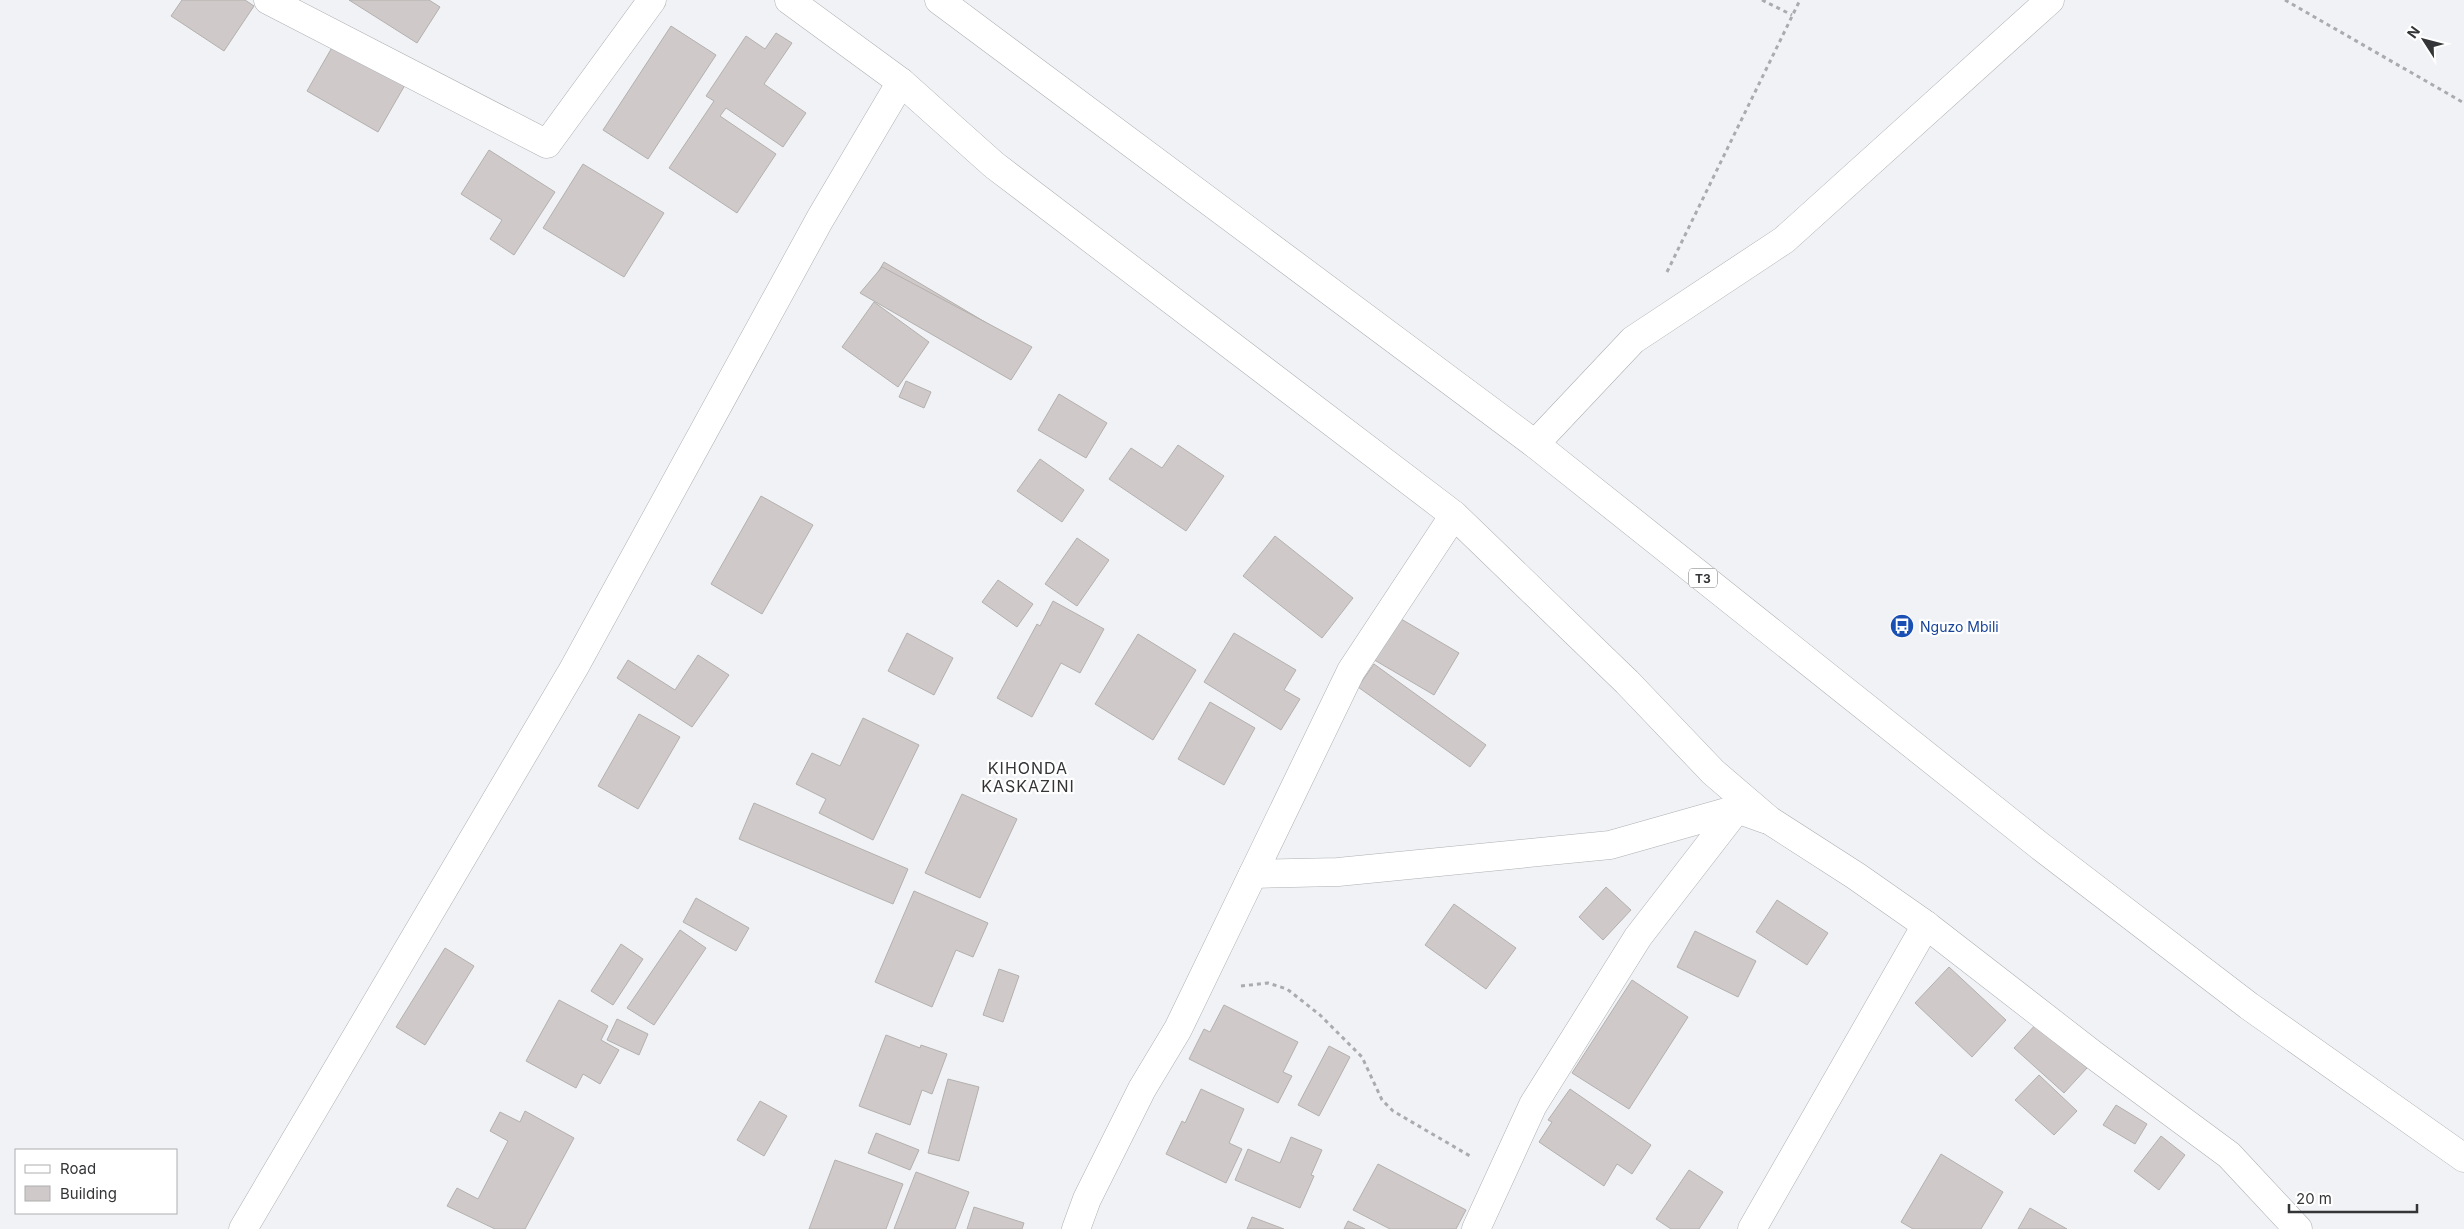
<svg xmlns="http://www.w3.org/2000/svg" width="2464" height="1229" font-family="Inter,sans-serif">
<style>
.building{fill:#cfcac9;stroke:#b4b0ae}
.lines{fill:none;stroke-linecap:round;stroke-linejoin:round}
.minor-casing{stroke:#aeb0b3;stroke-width:29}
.trunk-casing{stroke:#aeb0b3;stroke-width:29}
.path{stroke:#a9abae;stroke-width:3;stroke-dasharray:4 4;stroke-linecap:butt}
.minor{stroke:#fff;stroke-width:28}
.trunk{stroke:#fff;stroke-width:28}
.labels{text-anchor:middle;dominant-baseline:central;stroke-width:4.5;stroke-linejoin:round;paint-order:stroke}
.shield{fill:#fff;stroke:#717273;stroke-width:1}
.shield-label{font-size:12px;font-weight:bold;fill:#343537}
.transit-label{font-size:14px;fill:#164399;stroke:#fff;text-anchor:start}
.quarter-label{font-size:16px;letter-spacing:1px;fill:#343537;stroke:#fff}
</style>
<rect width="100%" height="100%" fill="#f0f2f5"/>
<g class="building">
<polygon points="182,0 245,0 254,6 224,51 171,16"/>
<polygon points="349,0 429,0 440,7 417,43"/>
<polygon points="671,26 716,55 648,159 603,130"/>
<polygon points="776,33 792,43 764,84 806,113 783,147 726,108 720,116 776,154 737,213 669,168 714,101 706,96 746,36 765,49"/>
<polygon points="338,37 409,78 378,132 307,91"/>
<polygon points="489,150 555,192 514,255 490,239 502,220 461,194"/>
<polygon points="583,164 664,213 624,277 543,228"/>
<polygon points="884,262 1022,344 1004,374 866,293"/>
<polygon points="882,267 1032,347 1011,380 860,293"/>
<polygon points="874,302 929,342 898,387 842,347"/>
<polygon points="906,381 931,392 924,408 899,397"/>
<polygon points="1059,394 1107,423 1086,458 1038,430"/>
<polygon points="1178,445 1224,476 1186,531 1109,479 1131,448 1162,468"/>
<polygon points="1040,459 1084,490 1062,522 1017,491"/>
<polygon points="761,496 813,525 762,614 711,584"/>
<polygon points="1275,536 1353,598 1322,638 1243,576"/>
<polygon points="1077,538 1109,560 1077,606 1045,584"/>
<polygon points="998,580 1033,604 1017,627 982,602"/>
<polygon points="1053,601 1104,629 1080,673 1061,663 1032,717 997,698 1037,624 1040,626"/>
<polygon points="1396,616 1459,653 1434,695 1371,658"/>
<polygon points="907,633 953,658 934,695 888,671"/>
<polygon points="1234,633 1296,670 1284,690 1300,699 1281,730 1204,682"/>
<polygon points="1138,634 1196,670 1153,740 1095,704"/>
<polygon points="698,655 729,675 692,727 617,678 628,660 675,690"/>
<polygon points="1374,664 1486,745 1470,767 1358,687"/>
<polygon points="1210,702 1255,728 1224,785 1178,759"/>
<polygon points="639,714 680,737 638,809 598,786"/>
<polygon points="863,718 919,745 873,840 819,813 826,799 796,784 812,753 840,766"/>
<polygon points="962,794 1017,819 980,898 925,873"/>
<polygon points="754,803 908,869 893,904 739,839"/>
<polygon points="1606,887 1631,910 1603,940 1579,917"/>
<polygon points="914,891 988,923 973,957 956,950 932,1007 875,982"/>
<polygon points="696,898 749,928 736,951 683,922"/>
<polygon points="1777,900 1828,933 1807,965 1756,932"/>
<polygon points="1454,904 1516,948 1486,989 1425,945"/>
<polygon points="680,930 706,948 654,1025 627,1008"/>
<polygon points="1695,931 1756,961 1738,997 1677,967"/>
<polygon points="621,944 643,959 613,1005 591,991"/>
<polygon points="445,948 474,966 425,1045 396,1027"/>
<polygon points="1949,967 2006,1020 1972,1057 1915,1003"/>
<polygon points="999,969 1019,976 1003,1022 983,1015"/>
<polygon points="1632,980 1688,1017 1629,1109 1572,1073"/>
<polygon points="559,1000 608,1026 601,1040 619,1050 600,1084 583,1074 576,1088 526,1061"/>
<polygon points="1224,1005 1298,1042 1283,1072 1292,1076 1278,1103 1189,1059 1204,1029 1210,1032"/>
<polygon points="617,1019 648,1034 639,1055 607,1040"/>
<polygon points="2038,1022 2087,1068 2064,1093 2014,1048"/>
<polygon points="886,1035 920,1048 921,1045 947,1054 932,1094 922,1090 910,1125 859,1106"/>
<polygon points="1329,1046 1350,1057 1319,1116 1298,1105"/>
<polygon points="2039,1075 2077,1111 2054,1135 2015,1100"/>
<polygon points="948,1079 979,1087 959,1161 928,1153"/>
<polygon points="1201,1089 1244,1109 1229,1143 1242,1149 1226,1183 1166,1154 1182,1121 1185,1123"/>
<polygon points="1570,1089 1651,1145 1632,1174 1617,1164 1604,1186 1539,1142 1552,1122 1548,1120"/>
<polygon points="760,1101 787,1116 764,1156 737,1140"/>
<polygon points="2116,1105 2147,1124 2135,1144 2103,1125"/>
<polygon points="525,1111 574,1138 525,1229 495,1229 447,1206 457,1188 478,1199 508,1141 490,1131 500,1112 520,1122"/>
<polygon points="876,1133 919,1150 910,1170 868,1153"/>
<polygon points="2161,1136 2185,1155 2159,1190 2134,1171"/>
<polygon points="1291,1137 1322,1150 1311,1175 1314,1176 1300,1208 1235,1180 1248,1149 1280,1163"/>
<polygon points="1941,1154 2003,1192 1981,1229 1913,1229 1901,1222"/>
<polygon points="835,1160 903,1184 886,1229 809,1229"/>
<polygon points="1378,1164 1466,1210 1456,1229 1390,1229 1353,1210"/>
<polygon points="1689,1170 1723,1192 1699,1229 1671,1229 1656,1219"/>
<polygon points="916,1172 969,1192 955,1229 894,1229"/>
<polygon points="974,1207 1024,1223 1022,1229 967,1229"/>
<polygon points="2030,1208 2067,1229 2018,1229"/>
<polygon points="1252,1217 1284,1229 1247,1229"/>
<polygon points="1348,1221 1365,1229 1344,1229"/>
</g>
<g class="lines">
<g class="minor-casing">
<g id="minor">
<polyline points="268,0 547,144 652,0"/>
<polyline points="789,0 901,82 994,165 1454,515 1627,682 1713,772 1769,820 1856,876 1926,925 2095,1056 2229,1155 2298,1229"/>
<polyline points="1535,444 1633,340 1784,240 2050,0"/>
<polyline points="1253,874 1338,872 1610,845 1737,809 1765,819"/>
<polyline points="243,1229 574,668 820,219 901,82"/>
<polyline points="1076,1229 1087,1199 1142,1089 1178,1029 1351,671 1454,515"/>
<polyline points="1476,1229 1533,1105 1638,937 1737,809"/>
<polyline points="1752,1229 1926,925"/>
</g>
</g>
<g class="trunk-casing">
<polyline id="trunk" points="939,0 1535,444 2040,846 2249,1006 2464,1158"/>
</g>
<g class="path">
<polyline points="1762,0 1792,15"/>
<polyline points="2285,0 2464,103"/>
<polyline points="1667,272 1800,0"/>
<polyline points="1241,986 1268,983 1287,989 1320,1015 1362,1057 1382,1100 1393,1111 1470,1156"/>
</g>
<use href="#minor" class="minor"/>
<use href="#trunk" class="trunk"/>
</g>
<defs>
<g id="bus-disc" transform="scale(1.25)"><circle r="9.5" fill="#1a4fb4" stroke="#fff"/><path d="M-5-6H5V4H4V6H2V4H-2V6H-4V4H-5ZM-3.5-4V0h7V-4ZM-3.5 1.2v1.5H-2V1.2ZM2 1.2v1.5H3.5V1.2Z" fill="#fff"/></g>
</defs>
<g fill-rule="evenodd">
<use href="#bus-disc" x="1902" y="626"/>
</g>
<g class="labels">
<rect class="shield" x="1689" y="568.5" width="28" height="19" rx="4"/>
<g class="shield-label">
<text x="1703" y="578">T3</text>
</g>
<g class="transit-label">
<text x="1920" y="626">Nguzo Mbili</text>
</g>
<g class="quarter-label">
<text x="1028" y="768">KIHONDA<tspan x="1028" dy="18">KASKAZINI</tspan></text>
</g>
</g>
<rect x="15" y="1149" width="162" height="65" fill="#ffffff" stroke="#aeaeaf"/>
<rect x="25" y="1165" width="25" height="8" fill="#ffffff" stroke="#aeaeaf"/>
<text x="60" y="1174" font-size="15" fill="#343537">Road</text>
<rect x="25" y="1186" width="25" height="15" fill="#cfcac9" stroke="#aeaeaf"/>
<text x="60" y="1199" font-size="15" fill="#343537">Building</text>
<g transform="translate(2424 40) rotate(306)" stroke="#ffffff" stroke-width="4" paint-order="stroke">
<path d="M0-4L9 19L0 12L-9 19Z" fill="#343537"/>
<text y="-8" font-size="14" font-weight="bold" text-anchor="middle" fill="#343537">N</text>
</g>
<path d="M2289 1204v8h128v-8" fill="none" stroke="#343537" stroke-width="2.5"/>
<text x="2296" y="1204" font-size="15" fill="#343537" stroke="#ffffff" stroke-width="4" paint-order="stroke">20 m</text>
</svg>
